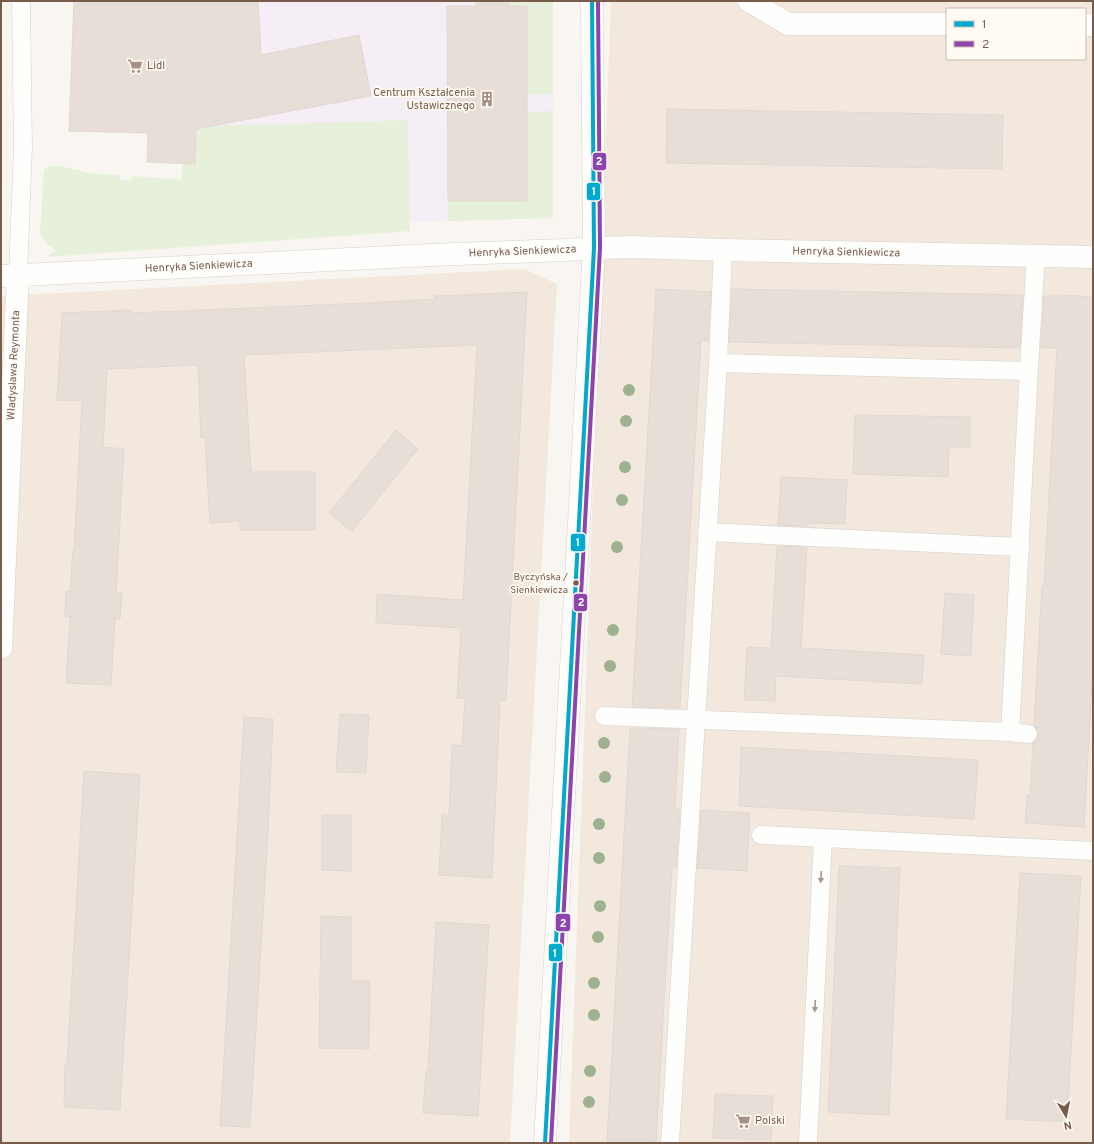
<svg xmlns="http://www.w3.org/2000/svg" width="1094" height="1144" font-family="Overpass,sans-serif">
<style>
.residential{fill:#f2e8de;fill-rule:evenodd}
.education{fill:#f6eef6}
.green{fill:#e7f0db}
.building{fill:#e6ded7;stroke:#e2d8d2}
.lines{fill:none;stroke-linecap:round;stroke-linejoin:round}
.service-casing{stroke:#d7d1cb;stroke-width:19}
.minor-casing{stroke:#d7d1cb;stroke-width:23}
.tertiary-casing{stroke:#d7d1cb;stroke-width:23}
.service{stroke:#fefefd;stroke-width:18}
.minor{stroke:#fefefd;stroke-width:22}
.tertiary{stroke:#fefefd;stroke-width:22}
.bus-1-casing{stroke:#fffaf3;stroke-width:7}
.bus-2-casing{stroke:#fffaf3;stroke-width:7}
.bus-1{stroke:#00a9ce;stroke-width:4}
.bus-2{stroke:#8e44ad;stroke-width:4}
.tree{fill:#9eb190}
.oneway{fill:#a8958b}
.bus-dot{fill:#7a5c4d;stroke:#fffaf3;stroke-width:1.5}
.labels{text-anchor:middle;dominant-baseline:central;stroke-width:3.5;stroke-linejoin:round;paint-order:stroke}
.bus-label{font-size:10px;fill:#7a5c4d;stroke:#fffaf3;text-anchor:end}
.poi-label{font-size:11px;fill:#7a5c4d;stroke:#fffaf3;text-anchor:start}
.street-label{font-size:11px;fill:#7a5c4d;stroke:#fffaf3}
.line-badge{stroke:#fffaf3;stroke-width:1.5}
.badge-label{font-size:11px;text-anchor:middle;font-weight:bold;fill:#fff}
</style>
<rect width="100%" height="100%" fill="#f9f5f0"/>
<g class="residential">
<path d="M 611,1 L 1093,1 L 1093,1143 L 569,1143 ZM 947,9 L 1085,9 L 1085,59 L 947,59 Z"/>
<polygon points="524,269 557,284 510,1143 1,1143 1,296"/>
</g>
<polygon class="education" points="223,1 553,1 553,218 411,222 212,126"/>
<g class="green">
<polygon points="201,1 212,126 408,120 410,231 46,257 57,250 49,246 40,234 44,170 51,166 59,166 95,174 120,175 120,180 132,180 133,176 181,180 183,163 195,163"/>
<polygon points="508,1 553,1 553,94 527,95 508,6"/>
<polygon points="553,111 553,218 448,221 448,201 527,201 527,112"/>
</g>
<g class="building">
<polygon points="74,1 258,1 261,55 359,35 371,96 196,129 195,164 147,162 148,133 69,131"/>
<polygon points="476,1 508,1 508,6 527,6 527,201 448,201 447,6 476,6"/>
<polygon points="667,109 1003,115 1002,169 666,163"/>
<polygon points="656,289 711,292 708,341 701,341 680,708 632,707"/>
<polygon points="732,289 1023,295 1020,348 729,342"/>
<polygon points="527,292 506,701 500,701 492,878 439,875 442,814 449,815 452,745 462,746 465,698 457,698 461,628 376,623 377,594 463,600 477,345 244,355 251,472 315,472 315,530 240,530 240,521 210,523 205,438 201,438 198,365 107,369 103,447 124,449 116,593 122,593 120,619 115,619 111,685 66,683 70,617 65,616 66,591 70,592 73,550 74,550 82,401 57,400 62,313 131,310 131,313 367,303 435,299 434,296"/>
<polygon points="1064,295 1093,297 1093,665 1084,827 1025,823 1027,795 1030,795 1033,743 1037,740 1038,735 1037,729 1034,725 1042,586 1044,586 1057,348 1041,348 1044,296 1064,296"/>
<polygon points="855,415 970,417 970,447 949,447 948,477 853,474"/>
<polygon points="396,430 418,449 352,531 329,513"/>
<polygon points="781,477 847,480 845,524 808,523 808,526 778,525"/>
<polygon points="777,546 807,547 801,648 924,655 922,684 776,676 775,701 744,700 747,647 771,648"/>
<polygon points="945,593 974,595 971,656 941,654"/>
<polygon points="340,714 369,715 366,773 336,772"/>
<polygon points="244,717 273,719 268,833 250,1127 220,1126"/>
<polygon points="630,728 679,729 675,809 680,809 676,867 672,867 656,1143 607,1143"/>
<polygon points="741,747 978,760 974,819 739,806"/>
<polygon points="84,771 140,775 120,1110 64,1107 65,1064 67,1063"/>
<polygon points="701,810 750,813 747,871 697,868"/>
<polygon points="322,815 351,815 351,871 322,870"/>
<polygon points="839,866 900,868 889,1115 828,1112"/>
<polygon points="1020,873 1081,876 1067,1122 1006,1119"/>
<polygon points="321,916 351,917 351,981 370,981 369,1049 320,1048 320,1047 319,1047"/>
<polygon points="436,922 489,925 478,1116 423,1113 426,1071 428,1071"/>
<polygon points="715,1094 773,1096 771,1140 713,1138"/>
</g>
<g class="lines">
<g class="service-casing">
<g id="service">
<polyline points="18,275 23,147 21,1"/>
<polyline points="718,363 1028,371"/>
<polyline points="707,532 1020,547"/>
<polyline points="604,716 1010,732 1028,734"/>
<path d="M 1010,732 C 1019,573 1025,415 1036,256"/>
<polyline points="761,835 1093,851"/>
<polyline points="670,1143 718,363 723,250"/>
<polyline points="808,1143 823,838"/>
</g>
</g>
<g class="minor-casing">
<g id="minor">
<polyline points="749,1 788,24 947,24"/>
<polyline points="1085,25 1093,25"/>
<path id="s1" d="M 1,276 L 431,255 L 565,250 L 594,248 L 633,247 L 723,250 L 1093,257"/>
<path id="s2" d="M 1,648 L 18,275"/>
</g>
</g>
<g class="tertiary-casing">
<polyline id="tertiary" points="545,1143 594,248 592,1"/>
</g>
<use href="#service" class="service"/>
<use href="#minor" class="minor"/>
<use href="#tertiary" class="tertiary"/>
<g class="bus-1-casing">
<polyline id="bus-1" points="545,1143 594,248 592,1"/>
</g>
<g class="bus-2-casing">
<polyline id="bus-2" points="551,1143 600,248 598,1"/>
</g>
<use href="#bus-1" class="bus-1"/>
<use href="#bus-2" class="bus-2"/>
</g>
<g class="tree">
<circle cx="629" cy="390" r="6"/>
<circle cx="626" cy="421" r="6"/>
<circle cx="625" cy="467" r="6"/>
<circle cx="622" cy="500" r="6"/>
<circle cx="617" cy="547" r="6"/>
<circle cx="613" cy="630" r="6"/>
<circle cx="610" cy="666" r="6"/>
<circle cx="604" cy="743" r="6"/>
<circle cx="605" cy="777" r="6"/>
<circle cx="599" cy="824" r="6"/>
<circle cx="599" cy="858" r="6"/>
<circle cx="600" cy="906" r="6"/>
<circle cx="598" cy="937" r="6"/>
<circle cx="594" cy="983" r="6"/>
<circle cx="594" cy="1015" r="6"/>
<circle cx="590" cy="1071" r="6"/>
<circle cx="589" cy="1102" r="6"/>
</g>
<defs><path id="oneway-solid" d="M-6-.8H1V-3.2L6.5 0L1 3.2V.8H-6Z"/></defs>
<g class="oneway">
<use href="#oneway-solid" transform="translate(821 877) rotate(93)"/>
<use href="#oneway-solid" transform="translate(815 1006) rotate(93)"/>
</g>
<defs>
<g id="supermarket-bare" transform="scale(1.2)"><path d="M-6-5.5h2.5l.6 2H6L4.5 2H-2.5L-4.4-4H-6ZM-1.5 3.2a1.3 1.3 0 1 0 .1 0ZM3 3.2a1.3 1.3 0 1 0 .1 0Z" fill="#a69286" stroke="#fffaf3" stroke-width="2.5" paint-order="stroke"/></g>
<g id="building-bare" transform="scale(1.2)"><path d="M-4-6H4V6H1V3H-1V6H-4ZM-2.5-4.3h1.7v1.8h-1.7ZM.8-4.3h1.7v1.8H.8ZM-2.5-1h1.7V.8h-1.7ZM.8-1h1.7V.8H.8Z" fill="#a69286" stroke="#fffaf3" stroke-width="2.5" paint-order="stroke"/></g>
</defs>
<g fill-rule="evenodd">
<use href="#supermarket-bare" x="135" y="66"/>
<use href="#building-bare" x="487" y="99"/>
<use href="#supermarket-bare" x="743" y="1121"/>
</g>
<circle class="bus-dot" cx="576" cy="583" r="3.5"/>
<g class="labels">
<g class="bus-label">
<text x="568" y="577">Byczyńska /<tspan x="568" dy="13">Sienkiewicza</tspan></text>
</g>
<g class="poi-label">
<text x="147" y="66">Lidl</text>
<text x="475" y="93" text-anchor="end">Centrum Kształcenia<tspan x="475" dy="13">Ustawicznego</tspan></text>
<text x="755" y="1121">Polski</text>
</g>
<g class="street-label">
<text stroke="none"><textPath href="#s1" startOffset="522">Henryka Sienkiewicza</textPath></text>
<text stroke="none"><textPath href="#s1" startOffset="846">Henryka Sienkiewicza</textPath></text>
<text stroke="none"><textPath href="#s1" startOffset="198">Henryka Sienkiewicza</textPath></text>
<text stroke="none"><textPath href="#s2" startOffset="283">Władysława Reymonta</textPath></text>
</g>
</g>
<g class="line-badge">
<rect x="592" y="152" width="15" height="19" rx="4" fill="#8e44ad"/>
<rect x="586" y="182" width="15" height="19" rx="4" fill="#00a9ce"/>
<rect x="570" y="533" width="16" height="19" rx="4" fill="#00a9ce"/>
<rect x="573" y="593" width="15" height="19" rx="4" fill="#8e44ad"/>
<rect x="555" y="913" width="16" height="19" rx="4" fill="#8e44ad"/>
<rect x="548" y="943" width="15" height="19" rx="4" fill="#00a9ce"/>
</g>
<g class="badge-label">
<text x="599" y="165">2</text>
<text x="594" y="195">1</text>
<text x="578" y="546">1</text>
<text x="581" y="606">2</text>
<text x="563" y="927">2</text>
<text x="555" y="957">1</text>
</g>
<rect width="1094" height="1144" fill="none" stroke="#7a5c4d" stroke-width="4"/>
<rect x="946" y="8" width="140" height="52" fill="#fffaf3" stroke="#cabbb1"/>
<rect x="954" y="21" width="20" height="6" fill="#00a9ce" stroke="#cabbb1"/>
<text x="982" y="28" font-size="12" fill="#7a5c4d">1</text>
<rect x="954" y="41" width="20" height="6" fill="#8e44ad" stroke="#cabbb1"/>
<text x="982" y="48" font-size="12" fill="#7a5c4d">2</text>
<g transform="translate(1066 1116) rotate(170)" stroke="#fffaf3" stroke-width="3" paint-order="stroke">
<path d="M0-3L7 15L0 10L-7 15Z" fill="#7a5c4d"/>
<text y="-6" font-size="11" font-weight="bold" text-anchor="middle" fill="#7a5c4d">N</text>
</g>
</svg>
